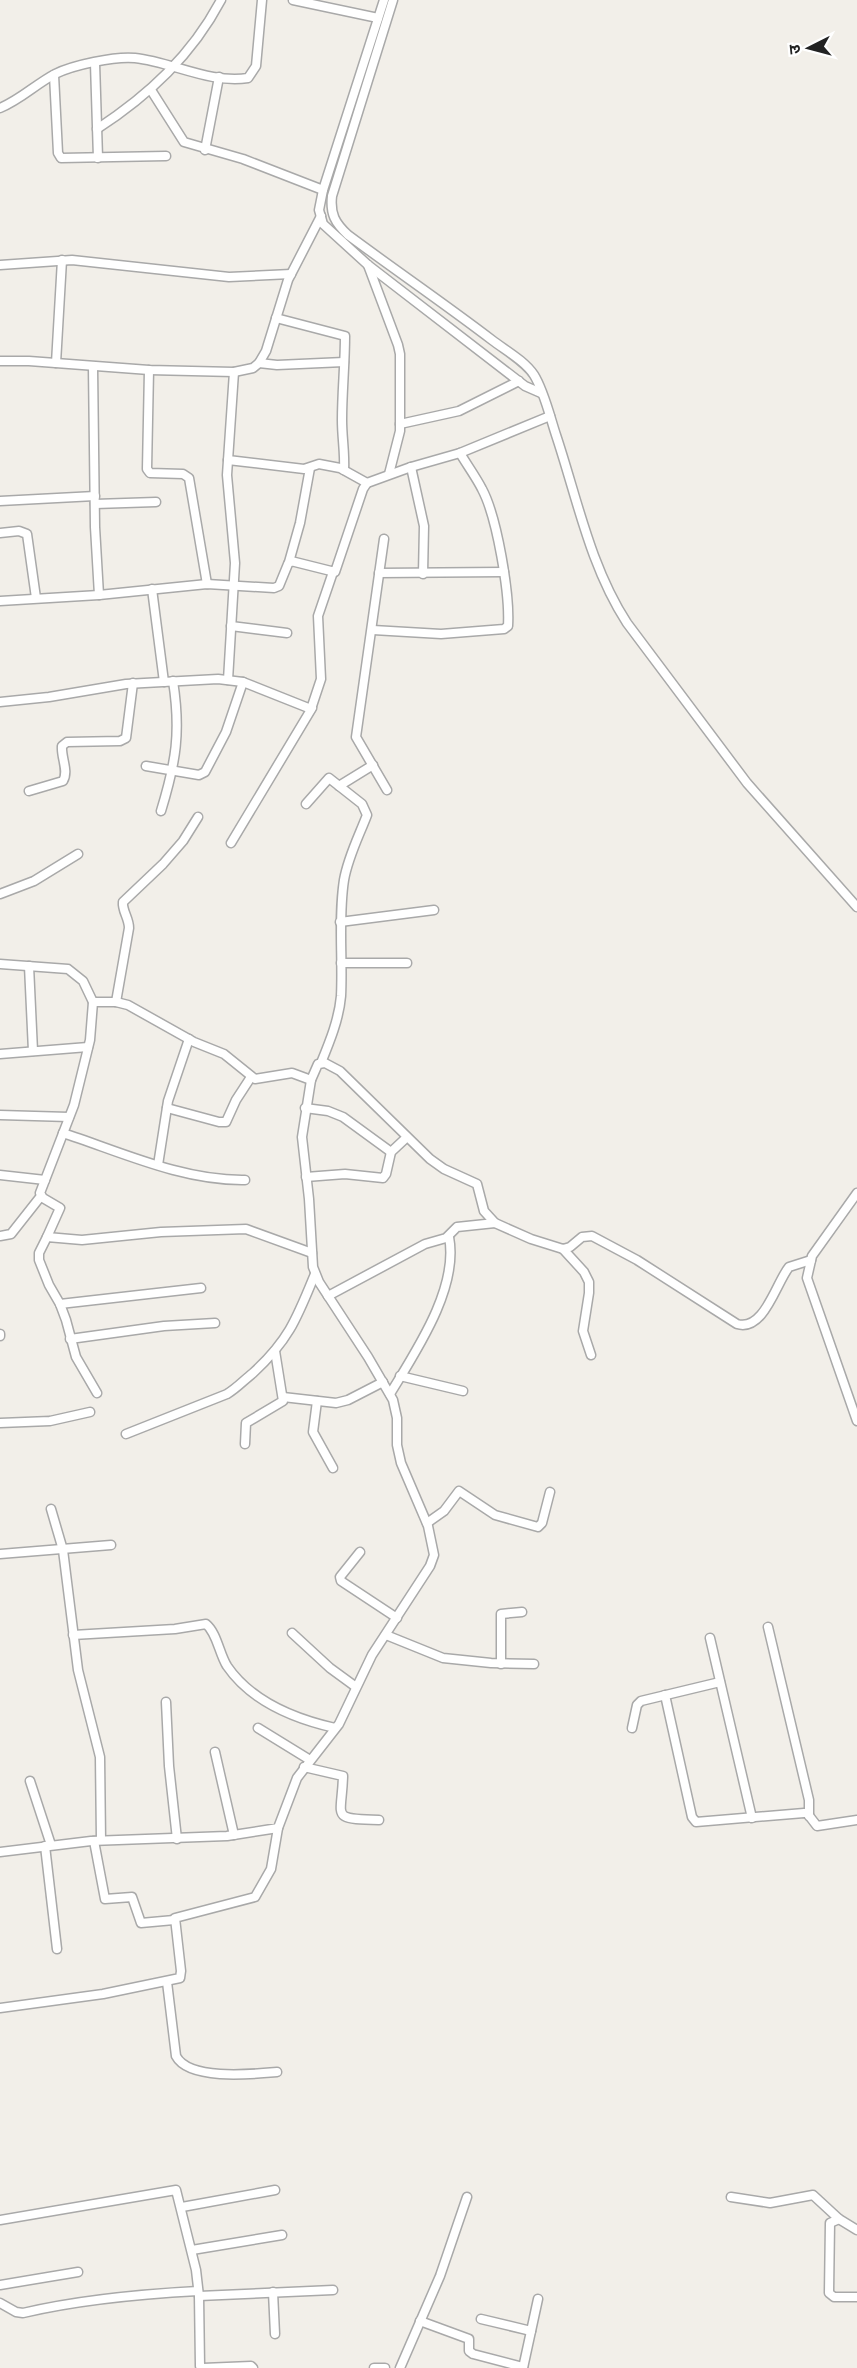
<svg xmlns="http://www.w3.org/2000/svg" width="857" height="2368" font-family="'Nunito Sans','Noto Sans Devanagari',sans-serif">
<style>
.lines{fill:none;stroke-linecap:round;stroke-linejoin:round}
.street-casing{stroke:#a9a9a9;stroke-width:11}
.street{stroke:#fff;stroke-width:8}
</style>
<rect width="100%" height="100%" fill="#f2efe9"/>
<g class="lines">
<g class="street-casing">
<g id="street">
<polyline points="293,0 378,18"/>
<polyline points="384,0 323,190 319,210 323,224 368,265 525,386 541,393"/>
<path d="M 393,0 L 332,196 C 330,214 335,223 348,235 C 395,270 445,304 492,340 C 505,350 525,361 534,375 C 544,391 550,417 556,435 C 577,498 590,566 627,623 L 747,783 L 857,907"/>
<polyline points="95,63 98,158"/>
<polyline points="54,75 58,153 61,158 166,156"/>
<polyline points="151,90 184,142 243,159 323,190"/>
<path d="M 0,108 C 20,100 36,84 55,74 C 73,65 115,56 135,58 C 172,62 210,84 248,78 L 256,66 L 262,0"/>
<path d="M 97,129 C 149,95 192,55 221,0"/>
<polyline points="205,150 219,77"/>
<polyline points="0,265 72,260 229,277 291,274"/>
<polyline points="368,265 398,345 400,354 400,431 389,474"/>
<path d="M 276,318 L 345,336 C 345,364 342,392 342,420 C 342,438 345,453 344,470"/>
<polyline points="0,361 29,361 149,370 234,372 253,368 259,363 266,351 288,280 321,216"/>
<polyline points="56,363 62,260"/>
<polyline points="259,363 277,365 344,362"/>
<polyline points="93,367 95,527 99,595"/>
<polyline points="149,370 147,469 150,473 183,474 189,478 207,584"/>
<polyline points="400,424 459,411 519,381"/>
<polyline points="228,460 304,469 319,464 340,468 367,483"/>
<polyline points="411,467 424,526 423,574"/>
<polyline points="0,501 95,496"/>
<polyline points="95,504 156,502"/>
<polyline points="0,533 19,531 27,534 36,598"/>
<polyline points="384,539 356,737 387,790"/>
<polyline points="289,562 300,523 310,468"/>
<polyline points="379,573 504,572"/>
<polyline points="152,589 164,682"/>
<polyline points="0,601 99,595 207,584 274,588 279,586 288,564 291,561 335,572 363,489 367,483 411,467 460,453 550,416"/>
<polyline points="231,626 287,633"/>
<path d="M 373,630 L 441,634 L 504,629 L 508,626 C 510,594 497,517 482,489 C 476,477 467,465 460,453"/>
<polyline points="228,680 235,563 227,475 234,372"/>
<polyline points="0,702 49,697 126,684 218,679 243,682 311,709 321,679 318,616 333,572"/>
<polyline points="146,766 199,775 205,772 226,732 243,682"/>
<polyline points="339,786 373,765"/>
<path d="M 29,791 L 63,781 C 69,771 61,758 62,746 L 67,742 L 120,741 L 126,738 L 133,683"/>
<path d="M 306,804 L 329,778 L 362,804 L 367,815 C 359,836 348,857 344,880 C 338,919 343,957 341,996 C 339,1019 330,1041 321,1063"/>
<path d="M 161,811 C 176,762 181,732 173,681"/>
<polyline points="231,843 312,708"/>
<polyline points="0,894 34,881 78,854"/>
<polyline points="340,922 434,910"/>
<polyline points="341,963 407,963"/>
<polyline points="0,964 68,969 83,981 93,1002 90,1040 74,1105 40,1193 43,1198 60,1208 47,1237"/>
<polyline points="29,966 33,1051"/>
<polyline points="93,1002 116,1002 128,1005 194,1042 224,1054 255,1079 292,1073 311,1080"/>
<path d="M 116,1002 L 129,928 C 129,918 122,911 123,902 L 163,864 L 183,841 L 198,817"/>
<polyline points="0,1054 88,1047"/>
<polyline points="167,1108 219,1122 226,1122 236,1100 251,1077"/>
<polyline points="305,1108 328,1111 343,1117 391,1152"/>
<polyline points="0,1115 69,1117"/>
<path d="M 63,1133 C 121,1152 183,1181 245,1180"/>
<polyline points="158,1165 168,1101 189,1039"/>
<polyline points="0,1175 45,1180"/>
<polyline points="306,1177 345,1174 383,1178 386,1174 391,1152 406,1138"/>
<polyline points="857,1193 812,1256 807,1278 857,1421"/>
<polyline points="0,1236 11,1234 41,1196"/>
<polyline points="563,1249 584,1272 589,1282 589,1293 583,1331 591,1355"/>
<polyline points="328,1296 425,1244 446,1238 457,1227 495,1223"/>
<polyline points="60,1304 201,1288"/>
<polyline points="0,1334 0,1336"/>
<polyline points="70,1339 164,1326 215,1323"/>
<polyline points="400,1376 463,1391"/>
<polyline points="97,1393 76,1357 66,1320 60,1304 49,1285 39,1260 39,1253 47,1237 82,1240 161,1232 246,1229 312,1253"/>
<path d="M 390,1394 C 416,1351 459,1288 449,1237"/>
<polyline points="283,1397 336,1403 348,1400 383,1382"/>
<polyline points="317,1401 313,1432 333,1468"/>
<polyline points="0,1423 50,1421 90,1412"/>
<path d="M 126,1434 L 227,1394 C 237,1388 244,1380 253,1373 C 289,1340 297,1318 315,1274"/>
<polyline points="245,1444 246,1423 283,1401 275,1351"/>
<polyline points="51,1509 63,1550 78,1670 100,1757 101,1840"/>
<polyline points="427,1523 444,1511 459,1491 495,1515 538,1527 542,1523 550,1492"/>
<polyline points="360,1552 340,1577 341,1581 397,1618"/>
<polyline points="0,1554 111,1545"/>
<polyline points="768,1627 809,1800 809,1816"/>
<polyline points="292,1633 330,1668 356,1687"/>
<path d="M 73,1635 L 175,1629 L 206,1624 C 217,1633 219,1653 227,1666 C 251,1701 295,1719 335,1728"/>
<polyline points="386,1635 443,1658 491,1663 534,1664"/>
<polyline points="710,1638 752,1818"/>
<polyline points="501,1664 501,1614 522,1612"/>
<polyline points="665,1695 692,1817 696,1822 804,1813 807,1813 817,1826 857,1820"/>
<polyline points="166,1702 169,1766 177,1839"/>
<polyline points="258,1728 310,1760"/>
<polyline points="632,1728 637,1705 641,1701 720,1682"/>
<polyline points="215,1752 234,1835"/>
<path d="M 304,1767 L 343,1776 C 342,1818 329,1819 379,1820"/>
<polyline points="30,1781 51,1845"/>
<polyline points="94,1841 105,1899 132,1897 141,1923 174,1920"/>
<polyline points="45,1846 57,1949"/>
<path d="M 0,1852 L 91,1841 L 227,1836 L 278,1828 L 297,1778 L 339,1724 L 372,1655 L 430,1566 L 434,1555 L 428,1526 L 401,1463 L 397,1445 L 397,1418 L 393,1400 L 368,1357 L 319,1282 L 313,1267 L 309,1199 L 302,1137 L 311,1080 L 318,1064 L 325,1063 L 340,1071 L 430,1159 L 444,1169 L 477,1184 L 484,1211 L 495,1223 L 531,1239 L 563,1249 L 570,1247 L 582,1237 L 592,1236 L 637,1260 L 737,1324 C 764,1332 776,1283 789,1267 L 811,1260"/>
<path d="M 167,1982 L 176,2056 C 189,2081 254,2074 277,2072"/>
<polyline points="0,2008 103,1994 180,1978 181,1971 175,1918 255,1897 271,1869 278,1828"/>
<polyline points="731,2197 770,2203 813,2195 839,2219 857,2230"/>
<polyline points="182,2207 275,2190"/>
<polyline points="839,2219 830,2223 829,2293 834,2297 857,2297"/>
<polyline points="0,2220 176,2190 196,2270 199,2296 200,2366 203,2368 251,2366 253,2368"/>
<polyline points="192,2250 282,2235"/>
<polyline points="0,2285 78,2272"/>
<polyline points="273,2292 275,2334"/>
<polyline points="199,2296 333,2290"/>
<path d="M 0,2303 L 16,2312 L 23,2313 C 78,2300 142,2294 198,2291"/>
<polyline points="481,2319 531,2331"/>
<polyline points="420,2321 469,2339 469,2351 473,2354 523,2367"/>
<polyline points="374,2368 385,2368"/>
<polyline points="400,2368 440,2276 467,2197"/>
<polyline points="523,2368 538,2299"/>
</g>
</g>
<use href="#street" class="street"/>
</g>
<g transform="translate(809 48) rotate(264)" stroke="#ffffff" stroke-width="4.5" paint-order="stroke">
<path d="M0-4.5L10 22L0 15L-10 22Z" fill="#222222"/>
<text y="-9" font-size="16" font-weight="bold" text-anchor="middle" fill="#222222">उ</text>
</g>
</svg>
